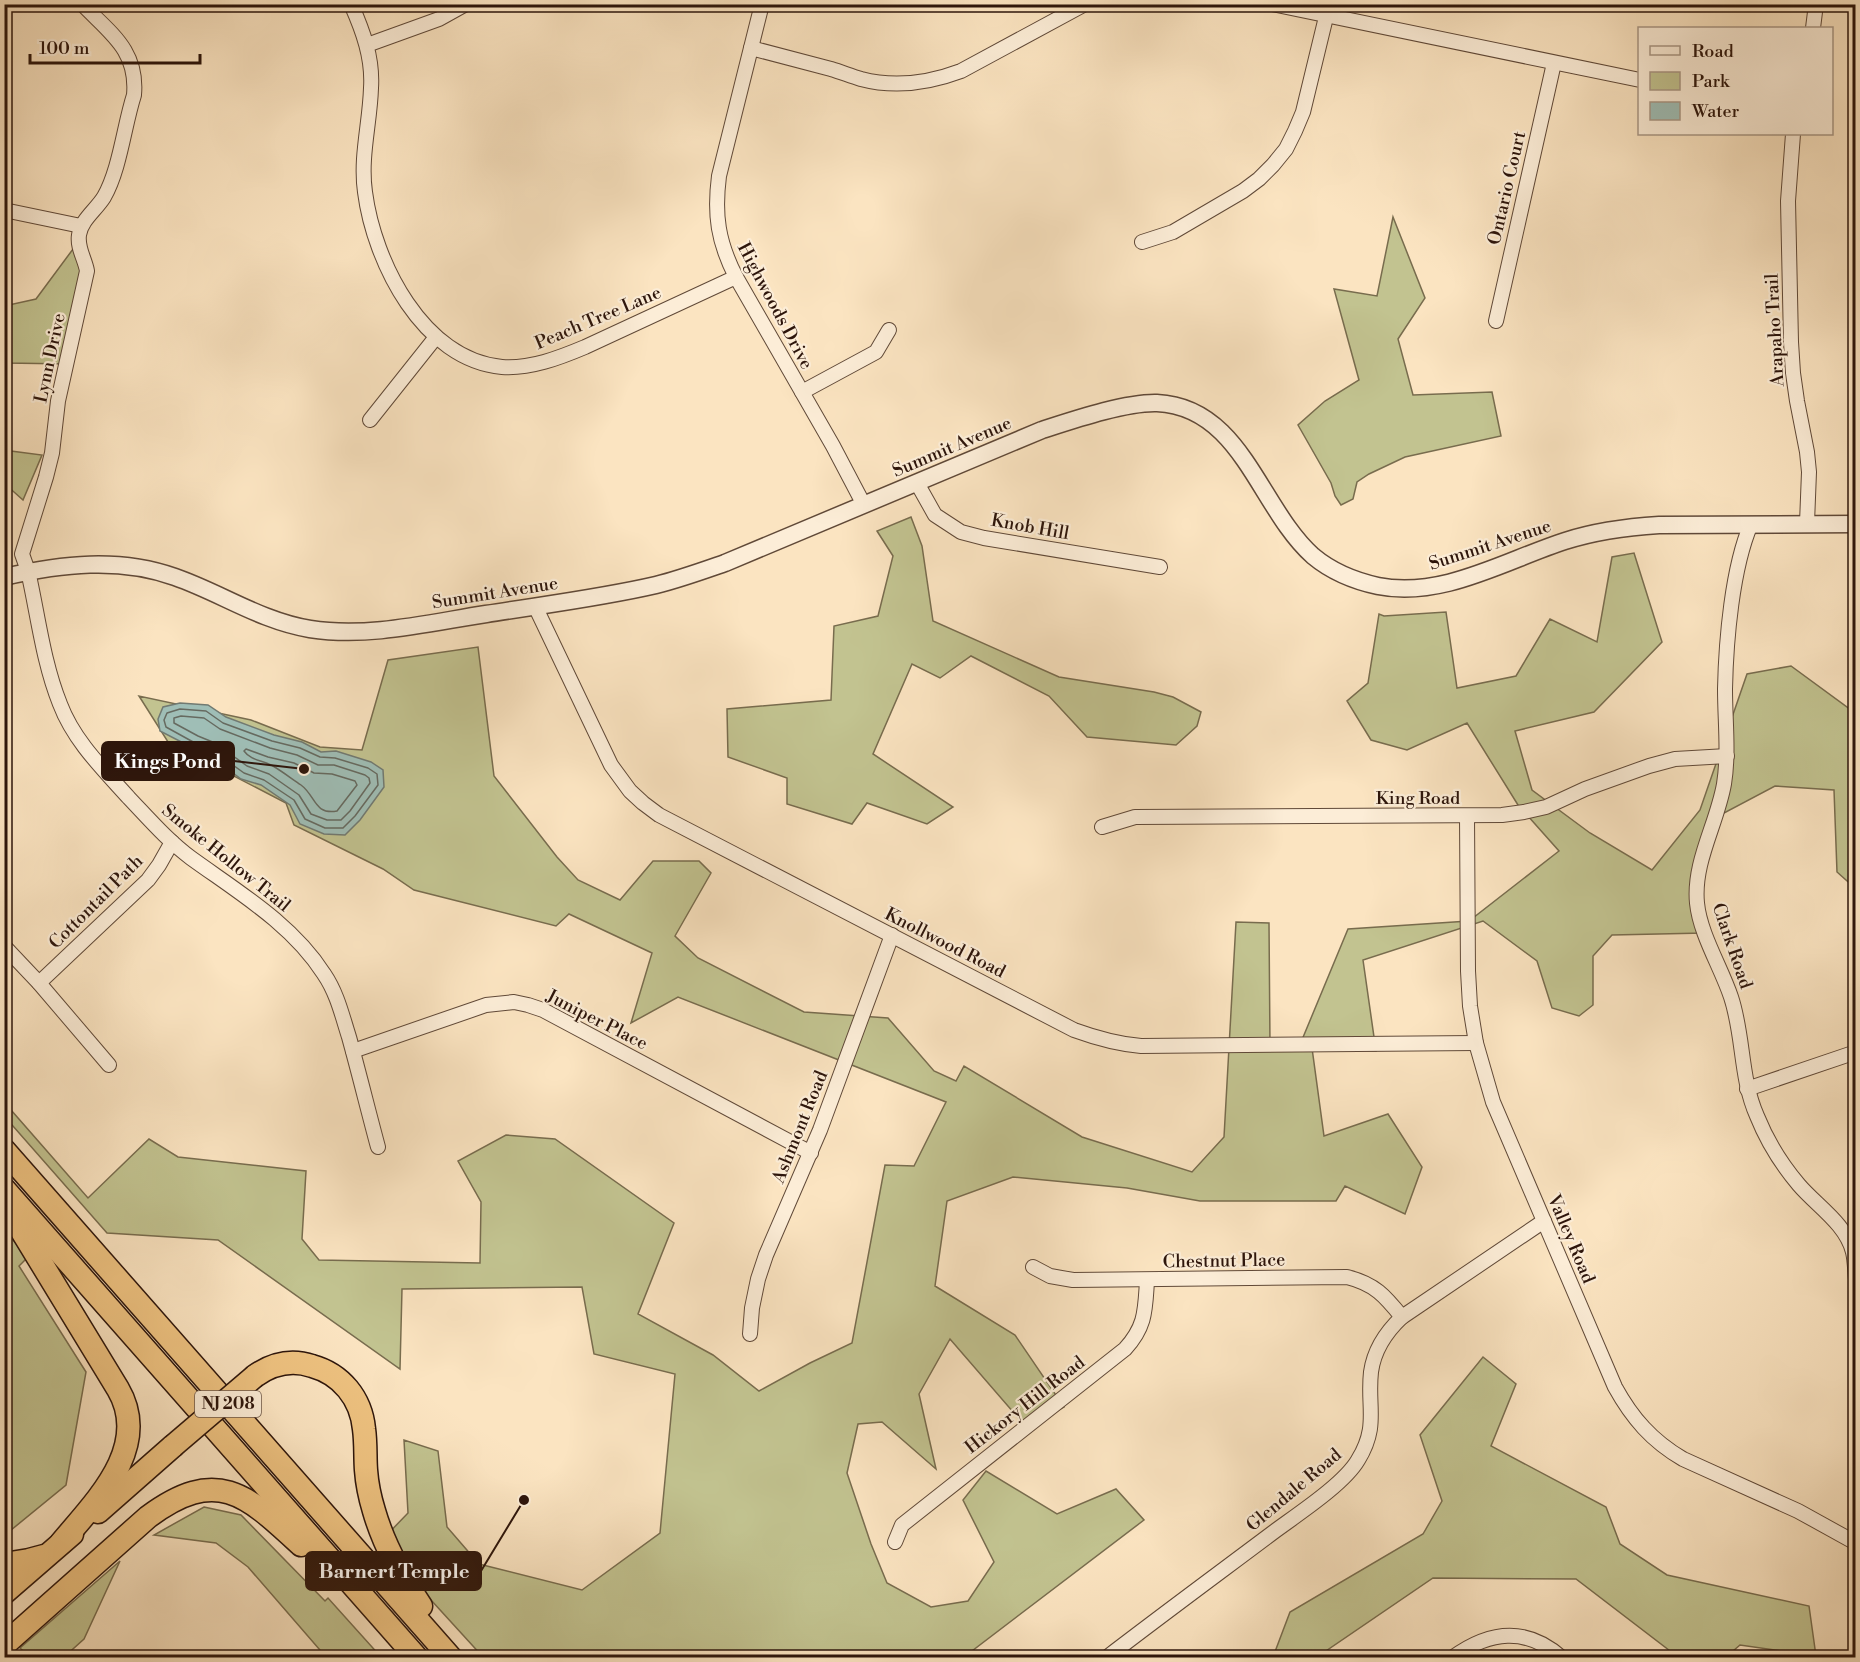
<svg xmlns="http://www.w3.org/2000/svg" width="1860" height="1662" font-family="'Libre Bodoni',serif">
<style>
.green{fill:#c2c390;stroke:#786c4e;stroke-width:1.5}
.water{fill:#9fbeb6;stroke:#717a72;stroke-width:1.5}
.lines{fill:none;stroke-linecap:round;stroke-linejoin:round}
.shore{stroke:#666a60;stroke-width:1.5}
.minor-casing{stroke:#604938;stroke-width:16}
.tertiary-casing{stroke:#604938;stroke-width:19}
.trunk-casing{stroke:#2d150b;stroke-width:25}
.minor{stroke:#fcedd7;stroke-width:14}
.tertiary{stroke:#fcedd7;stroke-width:16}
.trunk{stroke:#eec280;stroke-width:22}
.trunk-bridge-casing{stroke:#2d150b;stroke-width:25;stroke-linecap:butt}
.trunk-bridge{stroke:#eec280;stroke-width:22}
.labels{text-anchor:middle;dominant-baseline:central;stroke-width:4.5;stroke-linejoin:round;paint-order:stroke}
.shield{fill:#fcedd7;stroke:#6b5648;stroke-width:1.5}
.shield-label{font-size:16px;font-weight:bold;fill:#2d150b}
.street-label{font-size:18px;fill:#2d150b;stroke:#fcedd7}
.leader{fill:none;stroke:#2d150b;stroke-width:2}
.callout-dot{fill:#2d150b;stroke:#fcedd7;stroke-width:2}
.callout{fill:#2d150b;stroke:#2d150b;stroke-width:2}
.callout-label{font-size:20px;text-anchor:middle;font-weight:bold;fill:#fff}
</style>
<rect width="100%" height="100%" fill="#fbe4c1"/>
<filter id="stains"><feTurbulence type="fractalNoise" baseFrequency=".00333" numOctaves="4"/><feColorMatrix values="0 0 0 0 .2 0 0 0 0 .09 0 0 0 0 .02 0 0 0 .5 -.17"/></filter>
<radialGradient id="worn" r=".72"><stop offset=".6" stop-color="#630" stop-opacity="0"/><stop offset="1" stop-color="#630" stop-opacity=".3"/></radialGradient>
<g class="green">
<polygon points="1393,217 1425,298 1398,339 1413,395 1492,392 1501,436 1405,457 1369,474 1357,482 1353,499 1341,505 1335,496 1331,483 1298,425 1325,401 1359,380 1334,289 1377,296"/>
<polygon points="76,245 91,267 70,364 5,363 4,306 36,299"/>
<polygon points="5,445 11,451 42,455 23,500 5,484"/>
<polygon points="911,517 922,546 933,621 1059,677 1154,692 1173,697 1201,712 1197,726 1176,745 1087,737 1049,696 971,656 940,678 912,664 873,754 953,807 927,824 867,803 852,824 787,804 787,778 728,757 727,709 831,700 834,626 878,616 893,556 877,531"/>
<polygon points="1634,553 1662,642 1594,712 1515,731 1532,790 1590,833 1652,870 1700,810 1747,674 1791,666 1855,713 1855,888 1837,872 1834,790 1775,786 1722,814 1699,868 1704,933 1612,935 1593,956 1593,1005 1579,1016 1552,1008 1537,961 1483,921 1363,960 1376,1051 1312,1048 1324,1136 1388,1114 1422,1167 1405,1214 1345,1186 1336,1201 1200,1201 1127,1188 1013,1177 947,1201 935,1286 1015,1335 1064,1407 1027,1428 950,1339 919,1394 936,1469 882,1422 858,1424 847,1473 871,1544 887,1583 931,1607 968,1601 994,1562 963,1500 986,1471 1057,1514 1116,1489 1144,1520 964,1657 483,1657 379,1543 408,1513 404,1440 438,1451 447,1527 479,1564 582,1590 660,1533 675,1374 594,1354 582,1287 402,1289 400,1369 218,1240 107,1233 5,1117 4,1102 88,1198 149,1139 178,1157 306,1171 302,1239 319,1260 480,1263 481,1202 458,1161 506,1135 555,1139 674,1223 638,1314 713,1355 759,1391 810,1363 852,1343 885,1165 914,1166 946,1102 678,997 631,1023 652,953 569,914 556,926 414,890 383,869 294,825 286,803 168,742 139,696 251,720 320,747 362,750 388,660 478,647 494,776 557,857 578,880 620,900 653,861 699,861 711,873 675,936 698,958 804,1012 888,1018 934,1071 956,1081 964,1066 1082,1137 1192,1172 1224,1137 1236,922 1269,923 1270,1046 1299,1047 1348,929 1469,921 1559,851 1518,805 1467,723 1407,750 1371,740 1347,701 1368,683 1379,614 1384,616 1446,612 1457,688 1516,676 1550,619 1597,642 1612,557"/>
<polygon points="5,1231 28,1257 19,1266 86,1372 66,1485 5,1535"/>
<polygon points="1483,1357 1516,1384 1491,1446 1606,1507 1620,1544 1667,1575 1809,1606 1816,1656 1740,1645 1726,1657 1678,1657 1576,1579 1433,1578 1317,1657 1273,1657 1290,1612 1423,1534 1442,1501 1420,1435"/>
<polygon points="204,1507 241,1515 325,1601 328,1598 381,1657 326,1657 248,1567 216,1543 154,1535"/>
<polygon points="120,1561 84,1639 64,1657 30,1657 20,1648"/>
</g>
<polygon class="water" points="180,703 208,705 226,717 274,735 302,742 321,752 336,751 371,762 383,770 384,787 360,820 345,835 324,834 300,824 290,805 261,785 241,779 209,755 193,748 160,731 158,719 163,707"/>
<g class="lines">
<g class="shore">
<polygon points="180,709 206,711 223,723 272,741 300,748 320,757 335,758 368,768 377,774 378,785 355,816 343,828 325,828 305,819 294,800 264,780 244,773 212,750 195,743 166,727 164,720 167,713"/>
<polygon points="181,716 204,718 220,729 270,748 297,755 318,765 334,765 365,775 369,778 370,783 350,811 341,820 327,820 311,814 299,795 269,774 247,766 215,743 198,736 174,723 174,718"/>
<path d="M 246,749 L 268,757 L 294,763 L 314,773 L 332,774 L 355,781 L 357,785 L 337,811 C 314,815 316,796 301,785 C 292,779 283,772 273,766 C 263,760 251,761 244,751 Z"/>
</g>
<g class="minor-casing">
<g id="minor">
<path d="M 82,4 C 110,33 138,50 134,95 C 124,126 120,169 104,197 C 96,210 81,220 79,235 C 77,248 85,259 87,271 L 58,401 L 52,453 L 46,477 L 22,554 L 28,571 C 38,615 43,662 60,704 C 74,741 103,769 129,798 C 149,819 168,841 191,858 C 238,892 292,924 324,974 C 337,993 342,1015 349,1037 C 359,1073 368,1110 378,1147"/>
<path d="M 351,4 C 363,31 373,58 371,88 C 370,123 360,157 365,192 C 374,262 423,360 502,367 C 530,369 559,358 585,347 L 736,277"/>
<path d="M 762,4 L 719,176 C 714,215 718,242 736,277 L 833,446 L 864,505"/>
<polyline points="1272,4 1640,80"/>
<polyline points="1813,28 1816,4"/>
<polyline points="367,45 439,19 466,4"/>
<path d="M 751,48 C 777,55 804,62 831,69 C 841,72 851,76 861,79 C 895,88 929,83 961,71 L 1085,4"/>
<polyline points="1793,134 1788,201 1791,342 1793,373 1797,401 1807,452 1809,472 1807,523"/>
<polyline points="4,210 81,226"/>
<polyline points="1142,242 1173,232 1243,191 1259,179 1273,165 1286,149 1295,131 1303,112 1326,17"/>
<polyline points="1496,321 1554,63"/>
<polyline points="802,392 876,352 889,330"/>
<polyline points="370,420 436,337"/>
<polyline points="917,483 935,515 961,532 984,538 1160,567"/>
<path d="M 1751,524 C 1732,568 1726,641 1725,689 C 1725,721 1729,753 1724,784 C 1717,824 1693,862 1697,903 C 1700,934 1721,967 1731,997 C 1744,1036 1740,1078 1757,1116 C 1767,1141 1782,1165 1799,1185 C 1817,1206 1846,1224 1853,1252 C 1855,1260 1855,1270 1856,1279"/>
<path d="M 535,606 L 611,765 L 630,791 L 643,803 L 659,815 L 1074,1030 C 1096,1038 1117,1044 1141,1046 L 1476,1043"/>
<path d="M 1467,816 L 1468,971 L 1470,1006 L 1476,1043 L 1493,1102 L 1615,1387 C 1632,1418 1652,1441 1683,1459 L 1798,1511 L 1856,1543"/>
<polyline points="1102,827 1135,817 1502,815 1524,812 1546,807 1585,789 1649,766 1675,759 1727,756"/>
<polyline points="4,946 39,983 109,1065"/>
<polyline points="39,983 148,880 159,865 172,842"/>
<polyline points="353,1051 486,1005 514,1002 528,1005 543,1010 811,1153"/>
<polyline points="1747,1089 1856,1052"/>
<path d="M 1033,1267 L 1050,1276 L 1073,1280 L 1347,1277 C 1375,1284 1385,1296 1402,1317"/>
<polyline points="750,1334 752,1308 758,1279 766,1255 820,1130 892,935"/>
<path d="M 895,1542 L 902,1525 L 1125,1349 C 1146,1326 1145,1310 1147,1281"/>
<path d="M 1106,1658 C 1162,1615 1219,1573 1275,1531 C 1298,1514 1344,1484 1358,1460 C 1379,1426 1367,1407 1371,1372 C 1374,1350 1386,1332 1402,1317 L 1544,1221"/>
<path d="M 1452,1658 C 1489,1631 1526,1626 1562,1658"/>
</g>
</g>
<g class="tertiary-casing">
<path id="tertiary" d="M 4,577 C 61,564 119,557 175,577 C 221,593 261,621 310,629 C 369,638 428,623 486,614 C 542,605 600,598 656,585 C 680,579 702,571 725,563 L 1042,430 C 1073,420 1126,402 1157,403 C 1242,407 1259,508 1313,556 C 1331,571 1355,581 1378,586 C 1442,599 1506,560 1565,541 C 1596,531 1626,527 1659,525 L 1856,524"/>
</g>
<g class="trunk-casing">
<g id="trunk">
<polyline points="4,1150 451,1658"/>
<polyline points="4,1189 417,1658"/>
<path d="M 12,1215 L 118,1389 C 152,1447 96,1501 61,1543"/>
<path d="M 255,1376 C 272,1364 291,1359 312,1366 C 341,1374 361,1398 364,1429 C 366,1443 365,1457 366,1470 C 367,1484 370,1498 374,1511 C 384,1546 401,1576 421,1606"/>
<polyline points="98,1512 173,1446"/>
<polyline points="4,1564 29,1560 44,1556"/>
<polyline points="4,1593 72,1534"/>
<path d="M 4,1645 L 148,1517 C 217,1466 246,1494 301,1545"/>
</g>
</g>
<use href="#minor" class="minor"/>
<use href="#tertiary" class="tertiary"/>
<use href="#trunk" class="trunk"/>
<g class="trunk-bridge-casing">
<polyline id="trunk-bridge" points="173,1446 255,1376"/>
</g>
<use href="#trunk-bridge" class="trunk-bridge"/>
</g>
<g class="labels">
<rect class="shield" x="195" y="1391" width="66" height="26" rx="4.5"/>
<g class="shield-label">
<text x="228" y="1404">NJ 208</text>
</g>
<g class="street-label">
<text transform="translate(1507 188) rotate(-77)">Ontario Court</text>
<text transform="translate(775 306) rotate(62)">Highwoods Drive</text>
<text transform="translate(598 318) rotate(-23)">Peach Tree Lane</text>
<text transform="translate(1775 330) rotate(-93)">Arapaho Trail</text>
<text transform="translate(50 358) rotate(-78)">Lynn Drive</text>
<text transform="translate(952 447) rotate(-23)">Summit Avenue</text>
<text transform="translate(1030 527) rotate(10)">Knob Hill</text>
<text transform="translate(1490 545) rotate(-18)">Summit Avenue</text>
<text transform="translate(495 593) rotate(-9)">Summit Avenue</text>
<text x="1418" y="798">King Road</text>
<text transform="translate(226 858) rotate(39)">Smoke Hollow Trail</text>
<text transform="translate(96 902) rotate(-45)">Cottontail Path</text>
<text transform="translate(945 943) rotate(27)">Knollwood Road</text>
<text transform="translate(1732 946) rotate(71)">Clark Road</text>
<text transform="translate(597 1020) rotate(27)">Juniper Place</text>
<text transform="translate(800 1127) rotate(-68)">Ashmont Road</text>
<text transform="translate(1571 1239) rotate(67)">Valley Road</text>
<text transform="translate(1224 1261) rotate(-1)">Chestnut Place</text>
<text transform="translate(1025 1405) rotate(-38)">Hickory Hill Road</text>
<text transform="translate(1294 1490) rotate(-40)">Glendale Road</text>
</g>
</g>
<path class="leader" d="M304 769L234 761M524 1500L481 1571"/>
<g class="callout-dot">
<circle cx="304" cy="769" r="6"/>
<circle cx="524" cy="1500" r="6"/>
</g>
<g class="callout">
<rect x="102" y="742" width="132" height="38" rx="6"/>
<rect x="306" y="1552" width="175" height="38" rx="6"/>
</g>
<g class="callout-label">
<text x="168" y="768">Kings Pond</text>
<text x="394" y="1578">Barnert Temple</text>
</g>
<rect width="1860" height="1662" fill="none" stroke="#fbe4c1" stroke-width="24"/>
<rect x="6" y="6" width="1848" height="1650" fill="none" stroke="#2d150b" stroke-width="3"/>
<rect x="12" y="12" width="1836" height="1638" fill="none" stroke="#2d150b" stroke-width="1.5"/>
<rect x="1638" y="27" width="195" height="108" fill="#fcedd7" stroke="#a99785" stroke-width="1.5"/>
<rect x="1650" y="46" width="30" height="9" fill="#fcedd7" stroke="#a99785" stroke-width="1.5"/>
<text x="1692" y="57" font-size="18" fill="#2d150b">Road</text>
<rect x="1650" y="72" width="30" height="18" fill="#c2c390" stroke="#a99785" stroke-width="1.5"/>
<text x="1692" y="87" font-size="18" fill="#2d150b">Park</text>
<rect x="1650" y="102" width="30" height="18" fill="#9fbeb6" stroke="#a99785" stroke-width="1.5"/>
<text x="1692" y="117" font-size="18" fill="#2d150b">Water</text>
<path d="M30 54v9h170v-9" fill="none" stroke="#2d150b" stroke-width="3"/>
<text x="39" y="54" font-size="18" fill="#2d150b" stroke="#fcedd7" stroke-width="4.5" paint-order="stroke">100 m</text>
<rect width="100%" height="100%" filter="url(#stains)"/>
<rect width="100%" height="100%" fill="url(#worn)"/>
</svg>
